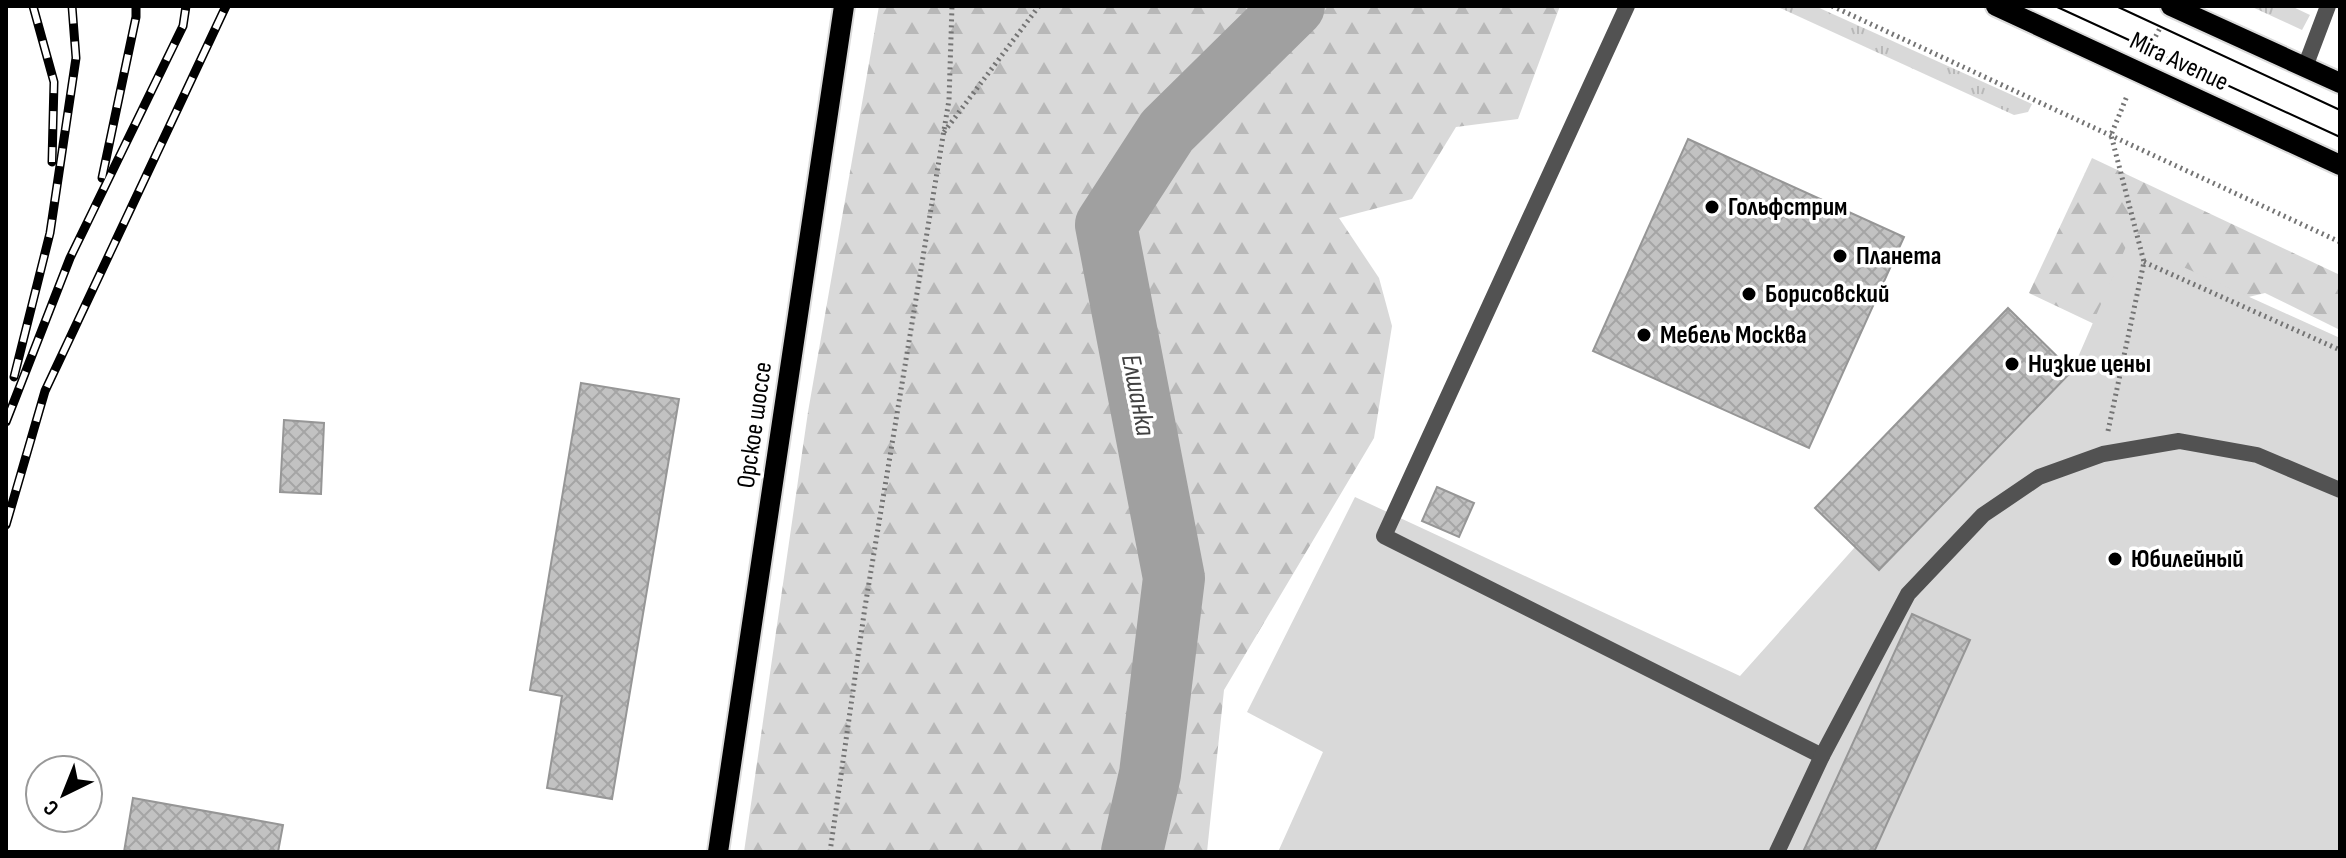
<svg xmlns="http://www.w3.org/2000/svg" width="2346" height="858" font-family="'Sofia Sans Condensed',sans-serif">
<style>
.grass{fill:url(#grass-tufts)}
.forest{fill:url(#forest-firs)}
.pitch{fill:#d9d9d9}
.lines{fill:none;stroke-linecap:round;stroke-linejoin:round}
.river{stroke:#a0a0a0;stroke-width:62}
.building{fill:url(#building-cross-hatch);stroke:#969696;stroke-width:2}
.primary-casing{stroke:#dbdbdb;stroke-width:24}
.path{stroke:#747474;stroke-width:5;stroke-dasharray:2 4;stroke-linecap:butt}
.service{stroke:#525252;stroke-width:16}
.primary{stroke:#000;stroke-width:20}
.tram{stroke:#000;stroke-width:2}
.rail-casing{stroke:#000;stroke-width:9}
.rail{stroke:#fff;stroke-width:6;stroke-dasharray:18;stroke-linecap:butt}
.poi-dot{fill:#000;stroke:#fff;stroke-width:3}
.labels{text-anchor:middle;dominant-baseline:central;stroke-width:7;stroke-linejoin:round;paint-order:stroke}
.street-label{font-size:26px;fill:#000;stroke:#fff}
.poi-label{font-size:26px;font-weight:bold;fill:#000;stroke:#fff;text-anchor:start}
.water-label{font-size:28px;font-style:italic;fill:#414141;stroke:#fff}
</style>
<defs>
<pattern id="grass-tufts" width="24" height="20" patternUnits="userSpaceOnUse" patternTransform="scale(2)"><rect width="24" height="20" fill="#d9d9d9"/><path d="M3 7l-1-3M5 7V3M7 7l1-3M15 17l-1-3M17 17v-4M19 17l1-3" fill="none" stroke="#b8b8b8"/></pattern>
<pattern id="forest-firs" width="22" height="20" patternUnits="userSpaceOnUse" patternTransform="scale(2)"><rect width="22" height="20" fill="#d9d9d9"/><path d="M5 1l3.5 6h-7zM16 11l3.5 6h-7z" fill="#b8b8b8"/></pattern>
<pattern id="building-cross-hatch" width="8" height="8" patternUnits="userSpaceOnUse" patternTransform="scale(2)"><rect width="8" height="8" fill="#c2c2c2"/><path d="M0 0l8 8M0 8l8-8" fill="none" stroke="#a5a5a5"/></pattern>
</defs>
<rect width="100%" height="100%" fill="#fff"/>
<g class="grass">
<polygon points="1776,6 1815,6 2032,104 2028,112 2014,115"/>
<polygon points="2250,6 2291,6 2310,15 2302,30"/>
</g>
<g class="forest">
<polygon points="879,6 1560,6 1518,119 1456,127 1412,199 1339,218 1379,278 1392,326 1374,438 1224,690 1207,852 744,852 808,412"/>
<polygon points="2092,158 2340,275 2340,330 2265,293 2109,331 2029,293"/>
</g>
<polygon class="pitch" points="2128,242 2340,338 2340,852 1278,852 1323,752 1247,712 1355,497 1740,676 1855,547 1880,570 2072,371"/>
<g class="lines">
<polyline class="river" points="1132,852 1150,774 1174,578 1106,225 1167,131 1294,6"/>
</g>
<g class="building">
<polygon points="1688,139 1904,237 1809,448 1593,351"/>
<polygon points="2008,308 2072,371 1879,570 1815,508"/>
<polygon points="581,383 679,399 612,799 547,788 562,696 530,690"/>
<polygon points="284,420 324,423 321,494 280,492"/>
<polygon points="1437,487 1474,503 1459,537 1422,521"/>
<polygon points="1912,614 1970,640 1874,852 1803,852"/>
<polygon points="133,798 283,825 278,852 124,852"/>
</g>
<g class="lines">
<g class="primary-casing">
<g id="primary">
<polyline points="1996,6 2340,165"/>
<polyline points="2171,6 2340,83"/>
<polyline points="718,852 844,6"/>
</g>
</g>
<g class="path">
<polyline points="1832,6 2340,242"/>
<polyline points="2150,47 2160,28"/>
<polyline points="944,132 1039,6"/>
<polyline points="2144,262 2340,350"/>
<polyline points="2108,431 2144,262 2111,135 2127,96"/>
<polyline points="830,852 865,607 949,100 952,6"/>
</g>
<g class="service">
<polyline points="1627,6 1384,536 1822,756"/>
<polyline points="2305,67 2328,6"/>
<polyline points="1777,852 1822,756 1908,594 1983,515 2039,477 2103,454 2179,441 2257,455 2340,490"/>
</g>
<use href="#primary" class="primary"/>
<g class="tram">
<polyline points="2055,6 2340,137"/>
<polyline points="2116,6 2340,110"/>
</g>
<g class="rail-casing">
<g id="rail">
<polyline points="33,6 54,82 52,162"/>
<polyline points="102,178 136,17 136,6"/>
<polyline points="14,377 50,233 76,58 72,6"/>
<polyline points="6,422 70,258 183,26 186,6"/>
<polyline points="6,525 45,391 226,6"/>
</g>
</g>
<use href="#rail" class="rail"/>
</g>
<g class="poi-dot">
<circle cx="1712" cy="207" r="8"/>
<circle cx="1840" cy="256" r="8"/>
<circle cx="1749" cy="294" r="8"/>
<circle cx="1644" cy="335" r="8"/>
<circle cx="2012" cy="364" r="8"/>
<circle cx="2115" cy="559" r="8"/>
</g>
<g class="labels">
<g class="street-label">
<text transform="translate(2179 62) rotate(25)">Mira Avenue</text>
<text transform="translate(755 425) rotate(-82)">Орское шоссе</text>
</g>
<g class="poi-label">
<text x="1728" y="207">Гольфстрим</text>
<text x="1856" y="256">Планета</text>
<text x="1765" y="294">Борисовский</text>
<text x="1660" y="335">Мебель Москва</text>
<text x="2028" y="364">Низкие цены</text>
<text x="2131" y="559">Юбилейный</text>
</g>
<g class="water-label">
<text transform="translate(1138 395) rotate(79)">Елшанка</text>
</g>
</g>
<rect width="2346" height="858" fill="none" stroke="#000000" stroke-width="16"/>
<g transform="translate(64 794) rotate(223)"><circle r="38" fill="#ffffff" stroke="#999999" stroke-width="2"/>
<path d="M0-6L14 30L0 20L-14 30Z" fill="#000000"/>
<text y="-12" font-size="22" font-weight="bold" text-anchor="middle" fill="#000000">С</text>
</g>
</svg>
